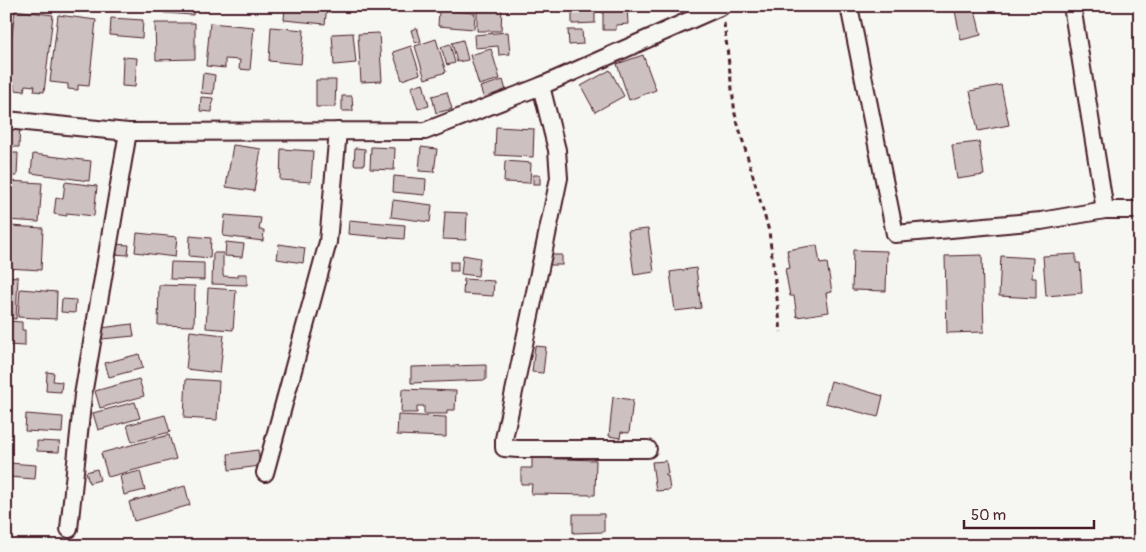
<svg xmlns="http://www.w3.org/2000/svg" width="1146" height="552" font-family="Pangolin,sans-serif">
<style>
.building{fill:#ccc1c0;stroke:#4a1f2b}
.lines{fill:none;stroke-linecap:round;stroke-linejoin:round}
.minor-casing{stroke:#4a1f2b;stroke-width:20}
.path{stroke:#4a1f2b;stroke-width:3;stroke-dasharray:5 4;stroke-linecap:butt}
.minor{stroke:#f6f6f2;stroke-width:16}
</style>
<rect width="100%" height="100%" fill="#f6f6f2"/>
<filter id="ink" filterUnits="userSpaceOnUse"><feTurbulence type="fractalNoise" baseFrequency=".02" numOctaves="2"/><feDisplacementMap in="SourceGraphic" scale="10" xChannelSelector="R" yChannelSelector="G"/><feConvolveMatrix kernelMatrix="1 2 1 2 8 2 1 2 1" color-interpolation-filters="sRGB"/></filter>
<g filter="url(#ink)">
<g class="building">
<polygon points="164,6 194,7 193,15 164,13"/>
<polygon points="285,6 327,6 325,24 284,20"/>
<polygon points="477,6 502,7 501,31 477,31"/>
<polygon points="572,6 595,6 595,23 572,24"/>
<polygon points="603,6 627,6 628,24 616,25 616,30 603,30"/>
<polygon points="954,6 974,6 981,35 961,40"/>
<polygon points="15,10 53,15 44,92 34,91 35,86 25,85 24,91 14,90 14,84 6,83"/>
<polygon points="439,10 475,13 474,29 438,26"/>
<polygon points="58,15 96,20 89,86 78,85 78,90 68,89 68,84 50,82"/>
<polygon points="111,18 143,20 142,38 110,35"/>
<polygon points="155,23 195,23 195,59 156,60"/>
<polygon points="210,23 254,27 250,70 239,69 240,60 225,59 225,68 206,66"/>
<polygon points="271,27 304,30 301,64 269,61"/>
<polygon points="417,28 421,41 415,43 411,30"/>
<polygon points="568,30 582,30 583,44 569,45"/>
<polygon points="508,32 510,54 499,55 498,46 475,48 474,35"/>
<polygon points="353,33 356,63 334,65 332,34"/>
<polygon points="379,33 382,81 361,82 358,34"/>
<polygon points="436,39 446,72 425,79 415,46"/>
<polygon points="463,40 468,60 457,62 452,43"/>
<polygon points="450,44 455,63 447,65 441,47"/>
<polygon points="411,46 420,74 402,80 393,52"/>
<polygon points="491,49 500,79 479,85 470,55"/>
<polygon points="643,55 656,90 629,100 617,64"/>
<polygon points="123,57 137,58 135,87 122,86"/>
<polygon points="610,70 624,96 595,112 581,86"/>
<polygon points="203,73 215,75 213,94 201,93"/>
<polygon points="316,80 336,80 335,107 316,107"/>
<polygon points="503,80 507,94 485,102 480,87"/>
<polygon points="423,83 429,106 418,109 411,87"/>
<polygon points="1001,85 1009,125 978,131 970,91"/>
<polygon points="447,92 452,109 436,113 432,96"/>
<polygon points="342,96 352,96 353,111 342,111"/>
<polygon points="201,97 213,98 212,112 200,111"/>
<polygon points="6,122 20,122 19,147 6,147"/>
<polygon points="496,127 534,129 533,157 495,155"/>
<polygon points="979,142 984,175 957,179 952,145"/>
<polygon points="233,145 261,149 254,191 226,187"/>
<polygon points="371,147 395,148 394,170 370,169"/>
<polygon points="421,147 437,149 434,172 419,171"/>
<polygon points="355,148 365,149 364,165 354,165"/>
<polygon points="281,149 313,151 311,182 280,180"/>
<polygon points="6,153 18,153 17,176 6,176"/>
<polygon points="33,154 91,161 89,181 31,173"/>
<polygon points="505,161 531,163 530,183 504,182"/>
<rect x="533" y="175" width="7" height="9"/>
<polygon points="394,176 426,179 425,195 393,192"/>
<polygon points="9,181 42,183 39,222 6,220"/>
<polygon points="65,182 97,186 94,216 67,213 67,216 54,214 56,198 63,199"/>
<polygon points="393,200 432,205 430,222 391,217"/>
<polygon points="445,212 467,213 466,240 443,239"/>
<polygon points="225,215 261,218 259,230 264,230 263,241 223,236"/>
<polygon points="349,220 405,225 404,239 348,234"/>
<polygon points="10,226 43,228 41,270 7,268"/>
<polygon points="648,229 654,272 634,275 628,231"/>
<polygon points="137,233 177,237 175,257 135,252"/>
<polygon points="190,236 211,238 210,258 189,256"/>
<polygon points="226,242 244,244 242,257 225,256"/>
<polygon points="114,244 129,245 128,255 113,254"/>
<polygon points="279,244 305,248 303,263 277,259"/>
<polygon points="817,245 820,264 827,263 832,292 826,293 829,312 797,317 794,296 790,296 785,269 790,268 787,250"/>
<polygon points="853,250 887,251 886,291 852,290"/>
<polygon points="213,253 223,253 223,276 238,277 238,274 247,274 247,285 212,284"/>
<polygon points="1076,254 1076,263 1080,263 1082,293 1046,296 1043,256"/>
<polygon points="463,255 480,258 478,276 461,274"/>
<rect x="547" y="255" width="15" height="10"/>
<polygon points="982,255 984,332 947,333 945,256"/>
<polygon points="1001,256 1033,258 1032,278 1036,278 1036,298 999,296"/>
<polygon points="171,262 204,263 204,280 170,279"/>
<rect x="450" y="262" width="8" height="9"/>
<polygon points="696,268 701,308 675,311 670,272"/>
<polygon points="6,276 18,277 16,319 6,318"/>
<polygon points="464,279 494,281 493,296 463,294"/>
<polygon points="159,285 195,286 194,326 158,325"/>
<polygon points="208,288 236,290 233,330 206,328"/>
<polygon points="20,289 57,292 56,319 18,317"/>
<polygon points="62,299 76,300 75,313 61,312"/>
<polygon points="6,321 22,322 22,330 25,330 25,346 6,345"/>
<polygon points="132,324 134,336 102,339 101,328"/>
<polygon points="190,331 224,335 220,373 186,369"/>
<polygon points="535,346 546,347 543,373 532,372"/>
<polygon points="139,354 143,368 109,377 105,363"/>
<polygon points="486,365 486,380 411,383 411,367"/>
<polygon points="47,372 54,373 53,381 62,382 61,392 46,391"/>
<polygon points="139,379 144,396 100,408 95,391"/>
<polygon points="186,379 219,381 217,420 184,418"/>
<polygon points="831,381 883,396 878,417 825,403"/>
<polygon points="402,389 456,391 455,410 447,410 447,414 424,414 424,406 417,406 417,413 401,413"/>
<polygon points="613,397 633,400 629,433 621,432 620,438 609,436"/>
<polygon points="135,402 140,418 98,430 93,413"/>
<polygon points="26,414 63,417 62,433 25,431"/>
<polygon points="165,415 170,432 132,442 127,425"/>
<polygon points="398,415 446,417 446,437 397,435"/>
<polygon points="169,435 176,459 108,477 101,453"/>
<polygon points="37,441 60,442 59,452 37,451"/>
<polygon points="258,450 260,466 229,470 228,454"/>
<polygon points="532,458 596,460 595,495 531,494 532,484 521,484 521,468 532,468"/>
<polygon points="666,461 668,474 665,474 666,476 668,476 670,490 656,491 652,462"/>
<polygon points="9,463 36,465 35,479 8,477"/>
<polygon points="97,469 100,480 89,483 86,472"/>
<polygon points="140,471 145,490 124,495 120,476"/>
<polygon points="185,486 190,505 134,521 129,502"/>
<polygon points="573,514 604,514 604,532 573,533"/>
</g>
<g class="lines">
<g class="minor-casing">
<g id="minor">
<polyline points="849,6 895,234 1041,221 1105,210 1140,210"/>
<polyline points="1072,6 1105,210"/>
<polyline points="541,86 557,150 559,178 504,439 504,448 518,449 648,449"/>
<polyline points="6,120 128,132 425,131 541,86 722,6"/>
<polyline points="265,473 328,242 338,131"/>
<polyline points="69,529 83,395 128,132"/>
</g>
</g>
<polyline class="path" points="724,23 735,114 769,231 781,332"/>
<use href="#minor" class="minor"/>
</g>
</g>
<rect width="1146" height="552" fill="none" stroke="#f6f6f2" stroke-width="25"/>
<rect x="12" y="12" width="1121" height="527" fill="none" stroke="#4a1f2b" stroke-width="2" filter="url(#ink)"/>
<path d="M964 520v8h130v-8" fill="none" stroke="#4a1f2b" stroke-width="2.5"/>
<text x="971" y="520" font-size="15" fill="#4a1f2b" stroke="#f6f6f2" stroke-width="4" paint-order="stroke">50 m</text>
</svg>
